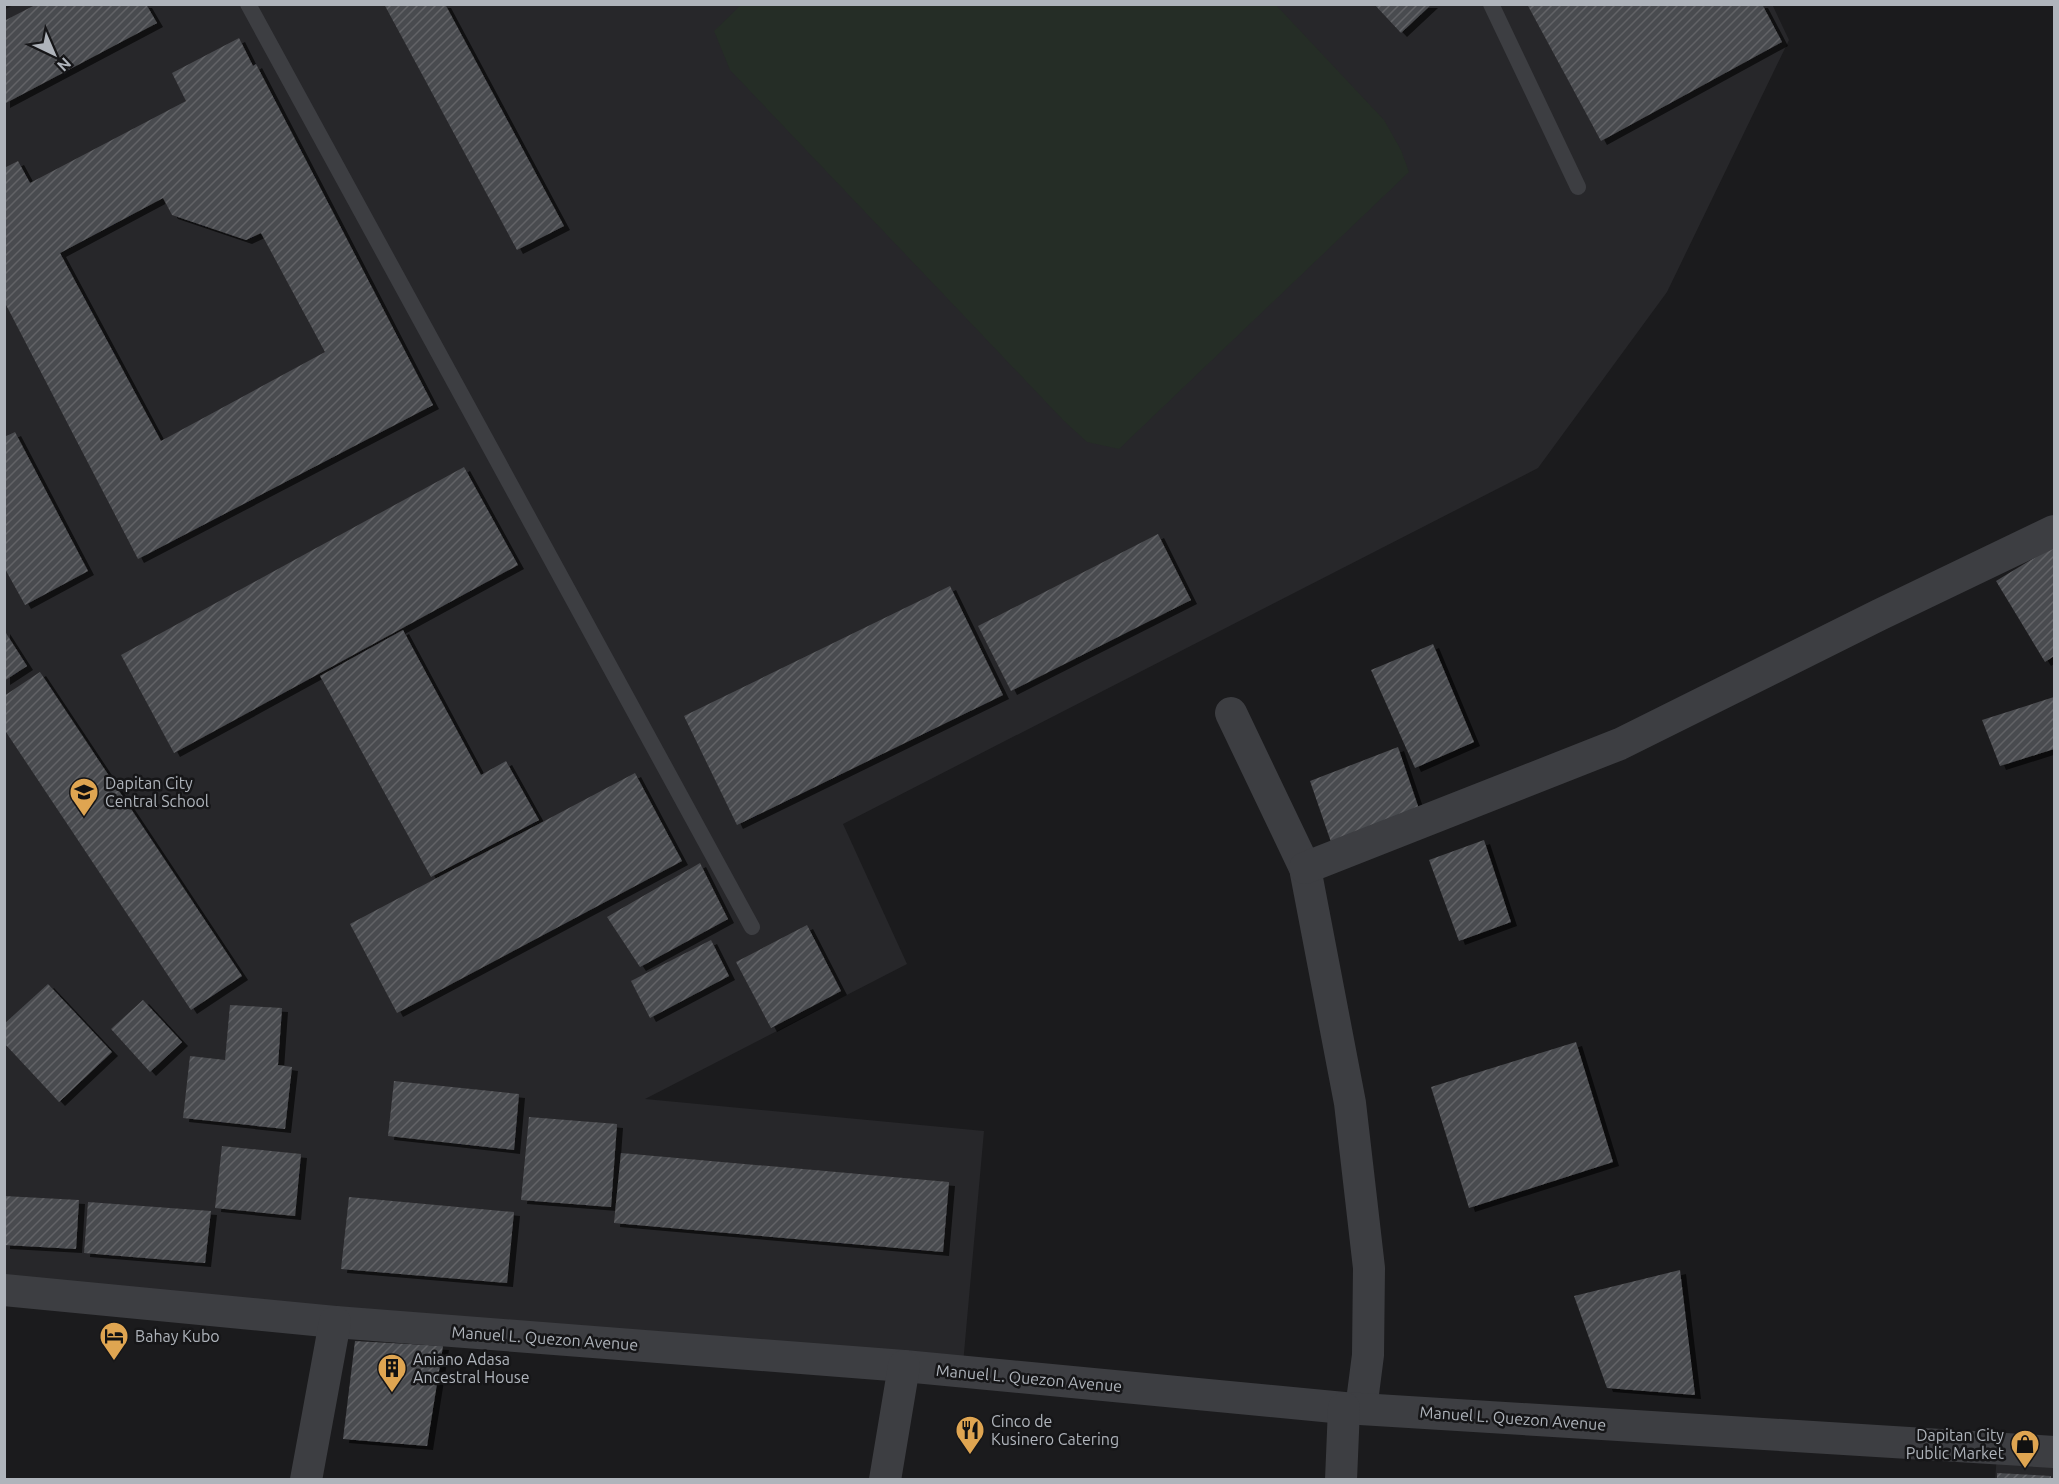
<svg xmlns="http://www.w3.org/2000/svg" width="2059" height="1484" font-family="Ubuntu,sans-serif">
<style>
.built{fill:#27272a}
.green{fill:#252d26}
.building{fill:url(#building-hatch);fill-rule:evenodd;filter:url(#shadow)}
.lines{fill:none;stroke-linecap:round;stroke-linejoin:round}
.service{stroke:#3d3e42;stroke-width:16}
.minor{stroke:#3d3e42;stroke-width:32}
.labels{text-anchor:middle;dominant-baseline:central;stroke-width:5;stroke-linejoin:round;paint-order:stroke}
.poi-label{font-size:16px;fill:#afb4bb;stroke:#161618;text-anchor:start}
.street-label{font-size:16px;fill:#afb4bb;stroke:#161618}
</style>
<defs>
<pattern id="building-hatch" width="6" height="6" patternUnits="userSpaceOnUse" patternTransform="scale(1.5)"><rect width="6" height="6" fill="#4a4b4f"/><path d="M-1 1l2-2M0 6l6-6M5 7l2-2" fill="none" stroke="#626366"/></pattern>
<filter id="shadow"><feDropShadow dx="6" dy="4" stdDeviation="0" flood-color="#0009"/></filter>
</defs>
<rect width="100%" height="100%" fill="#1b1b1d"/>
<g class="built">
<polygon points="15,4 1772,4 1789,40 1667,292 1538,468 843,824 907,964 645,1099 984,1131 963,1364 5,1279 4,10"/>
<polygon points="1997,1455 2054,1459 2054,1479 1995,1480"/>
</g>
<polygon class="green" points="741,5 1276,5 1384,120 1401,150 1409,172 1119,449 1087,442 1063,420 730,70 714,31"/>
<g class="building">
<polygon points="37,4 146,4 157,23 4,104 4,21"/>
<polygon points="384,4 445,4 564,226 517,250"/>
<polygon points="1374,4 1432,4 1401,33"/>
<polygon points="1527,4 1762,4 1782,42 1601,141"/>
<path d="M 239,38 L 253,66 L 256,64 L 433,405 L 138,559 L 4,301 L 4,168 L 18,161 L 30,183 L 186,101 L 172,73 ZM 163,198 L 172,215 L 246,240 L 261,233 L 325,352 L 161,441 L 60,253 Z"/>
<polygon points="15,432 88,571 25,605 4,567 4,437"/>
<polygon points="464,467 518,565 174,753 121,655"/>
<polygon points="1158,534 1191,600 1011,691 978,626"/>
<polygon points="2054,546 2054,656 2045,662 1996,581"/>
<polygon points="950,586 1003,695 737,825 684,716"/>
<polygon points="4,630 27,666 4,681"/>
<polygon points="403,630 481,775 506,761 539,820 431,877 320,676"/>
<polygon points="1433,644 1474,742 1415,768 1371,670"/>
<polygon points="40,672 242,976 191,1010 4,729 4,696"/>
<polygon points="2054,697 2054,749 2000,766 1982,720"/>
<polygon points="1398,747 1419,809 1331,842 1310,781"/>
<polygon points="635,773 682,861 397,1013 350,924"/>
<polygon points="1484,840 1511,922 1459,941 1429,860"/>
<polygon points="700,863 728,919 640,967 607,917"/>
<polygon points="807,925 841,991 771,1028 736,962"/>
<polygon points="711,940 729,976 650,1018 631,981"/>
<polygon points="48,984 112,1052 59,1102 4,1043 4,1024"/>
<polygon points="143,1000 182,1042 150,1072 111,1029"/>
<polygon points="230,1005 282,1008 278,1065 292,1067 285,1129 183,1118 190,1056 225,1060"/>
<polygon points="1576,1042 1613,1162 1469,1208 1431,1087"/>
<polygon points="394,1081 519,1094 514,1150 388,1136"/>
<polygon points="529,1117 617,1124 611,1207 521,1200"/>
<polygon points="222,1146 301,1154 295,1216 215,1208"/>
<polygon points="621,1153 949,1182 943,1252 614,1223"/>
<polygon points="4,1196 79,1200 76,1249 4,1245"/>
<polygon points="349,1197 514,1212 507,1283 341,1269"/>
<polygon points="88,1202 211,1211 205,1263 84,1253"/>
<polygon points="1680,1270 1695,1395 1607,1388 1574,1296"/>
<polygon points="355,1341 443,1346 427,1446 343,1439"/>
<polygon points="1997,1473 2051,1476 2051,1480 1997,1480"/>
</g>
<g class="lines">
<g class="service">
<polyline points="248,4 752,927"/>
<polyline points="1491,4 1578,187"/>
</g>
<g class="minor">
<polyline points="1231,713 1305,868 1350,1103 1369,1268 1368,1355 1361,1409"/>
<polyline points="1305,868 1620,744 1879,615 2054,531"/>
<polyline points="4,1290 335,1322 904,1366 1344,1408 2054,1452"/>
<polyline points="306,1480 335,1322"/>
<polyline points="885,1480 904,1366"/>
<polyline points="1341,1480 1344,1408"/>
</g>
</g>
<defs>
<g id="school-pin" transform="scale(1.5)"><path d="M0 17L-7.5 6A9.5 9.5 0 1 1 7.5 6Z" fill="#dfa551" stroke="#161618"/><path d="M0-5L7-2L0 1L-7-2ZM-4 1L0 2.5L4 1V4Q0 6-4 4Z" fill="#111"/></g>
<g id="hotel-pin" transform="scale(1.5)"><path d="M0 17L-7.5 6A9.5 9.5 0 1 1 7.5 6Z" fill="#dfa551" stroke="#161618"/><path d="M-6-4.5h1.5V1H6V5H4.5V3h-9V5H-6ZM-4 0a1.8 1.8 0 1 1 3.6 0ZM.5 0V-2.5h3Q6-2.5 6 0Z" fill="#111"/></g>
<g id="building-pin" transform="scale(1.5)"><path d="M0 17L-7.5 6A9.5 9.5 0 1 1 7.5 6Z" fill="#dfa551" stroke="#161618"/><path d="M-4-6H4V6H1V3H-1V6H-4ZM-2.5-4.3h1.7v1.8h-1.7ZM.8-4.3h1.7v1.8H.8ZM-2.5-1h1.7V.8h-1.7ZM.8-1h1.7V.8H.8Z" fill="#111"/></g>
<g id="restaurant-pin" transform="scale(1.5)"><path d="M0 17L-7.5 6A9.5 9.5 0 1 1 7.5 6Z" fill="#dfa551" stroke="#161618"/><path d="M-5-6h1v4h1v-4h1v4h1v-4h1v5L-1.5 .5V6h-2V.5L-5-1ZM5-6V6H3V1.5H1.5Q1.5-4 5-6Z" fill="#111"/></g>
<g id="shop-pin" transform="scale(1.5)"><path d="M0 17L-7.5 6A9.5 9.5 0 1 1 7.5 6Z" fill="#dfa551" stroke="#161618"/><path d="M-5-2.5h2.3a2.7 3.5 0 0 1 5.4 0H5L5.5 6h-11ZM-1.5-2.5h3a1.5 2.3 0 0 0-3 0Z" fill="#111"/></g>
</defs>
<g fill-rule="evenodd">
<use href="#school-pin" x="84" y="792"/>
<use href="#hotel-pin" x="114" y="1336"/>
<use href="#building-pin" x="392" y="1368"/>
<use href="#restaurant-pin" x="970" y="1430"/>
<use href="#shop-pin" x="2025" y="1444"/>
</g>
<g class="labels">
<g class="poi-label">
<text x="105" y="783">Dapitan City<tspan x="105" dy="18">Central School</tspan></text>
<text x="135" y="1336">Bahay Kubo</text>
<text x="413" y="1359">Aniano Adasa<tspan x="413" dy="18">Ancestral House</tspan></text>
<text x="991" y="1421">Cinco de<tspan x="991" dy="18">Kusinero Catering</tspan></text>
<text x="2004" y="1435" text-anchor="end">Dapitan City<tspan x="2004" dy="18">Public Market</tspan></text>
</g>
<g class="street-label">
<text transform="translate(545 1338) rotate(4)">Manuel L. Quezon Avenue</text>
<text transform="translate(1029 1378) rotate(5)">Manuel L. Quezon Avenue</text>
<text transform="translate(1513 1418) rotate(4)">Manuel L. Quezon Avenue</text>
</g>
</g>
<rect width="2059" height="1484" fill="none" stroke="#afb4bb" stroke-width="12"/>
<g transform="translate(54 54) rotate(136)" stroke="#161618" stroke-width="4.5" paint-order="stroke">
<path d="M0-4.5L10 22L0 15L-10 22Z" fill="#afb4bb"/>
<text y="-9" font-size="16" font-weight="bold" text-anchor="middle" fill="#afb4bb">N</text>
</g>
</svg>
